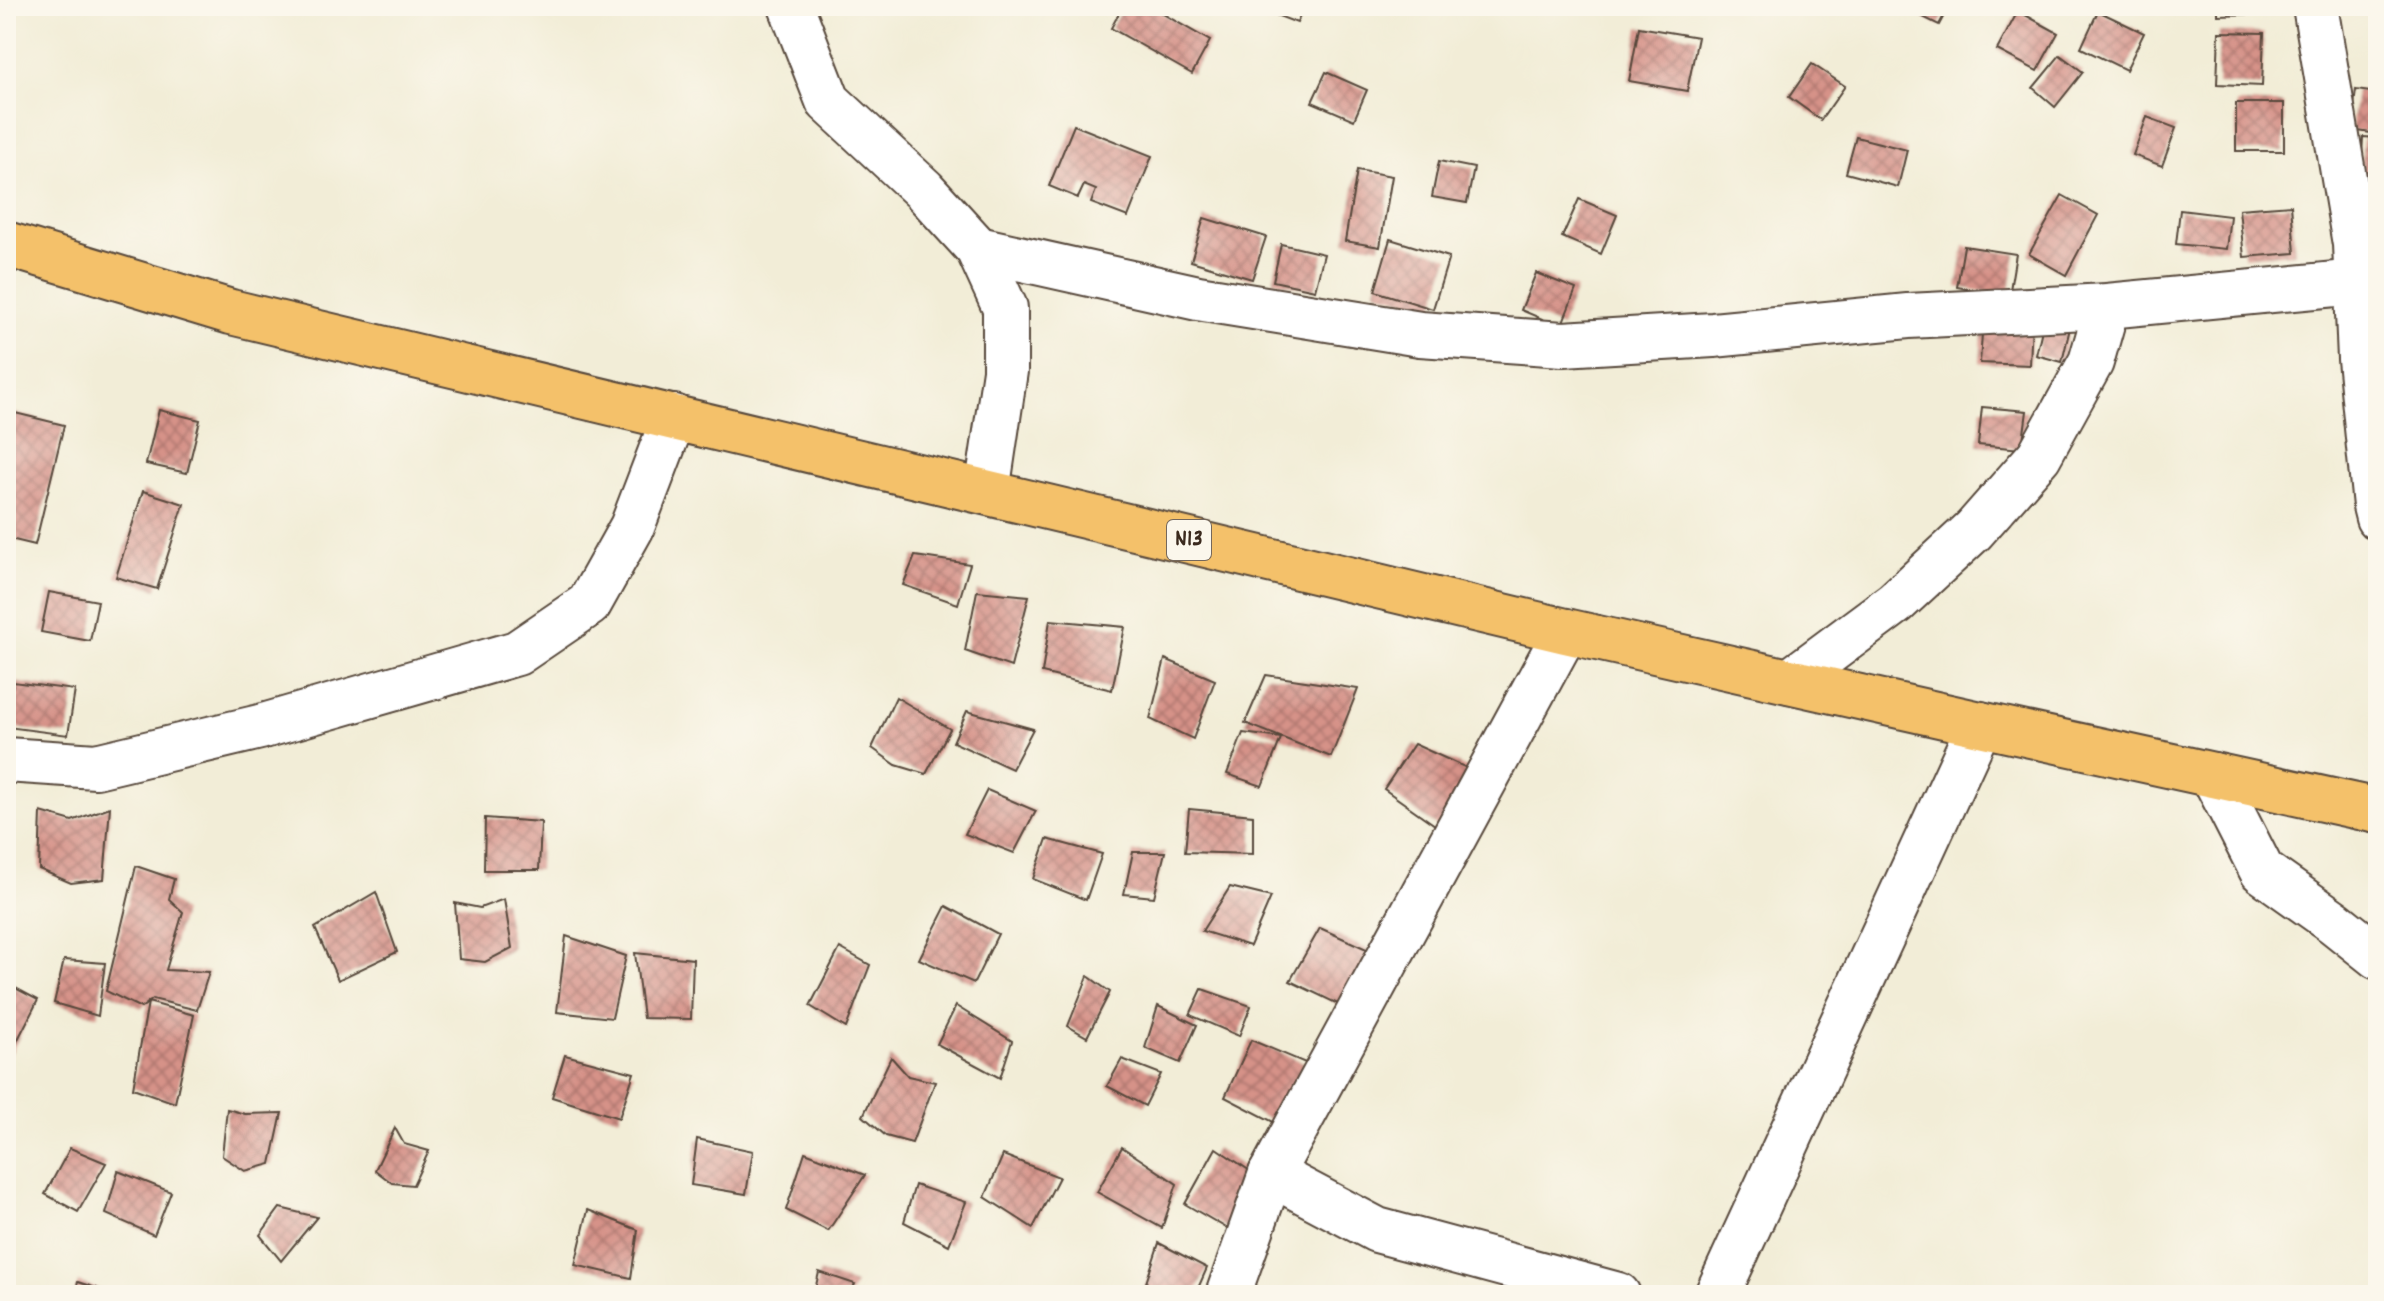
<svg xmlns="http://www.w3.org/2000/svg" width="2384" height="1301" font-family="Dekko,sans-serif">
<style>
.building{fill:url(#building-cross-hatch)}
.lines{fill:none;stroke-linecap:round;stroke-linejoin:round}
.minor-casing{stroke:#56473a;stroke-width:48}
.primary-casing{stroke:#56473a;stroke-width:48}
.minor{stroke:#fff;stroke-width:44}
.primary{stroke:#f4c16a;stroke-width:44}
.labels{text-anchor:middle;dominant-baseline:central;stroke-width:6;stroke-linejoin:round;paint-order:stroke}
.shield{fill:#fbf7ec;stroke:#75685c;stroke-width:2}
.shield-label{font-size:24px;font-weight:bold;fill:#3b2a1e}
</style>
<defs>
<pattern id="building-cross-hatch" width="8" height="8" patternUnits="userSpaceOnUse" patternTransform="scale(2)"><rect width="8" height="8" fill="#d69288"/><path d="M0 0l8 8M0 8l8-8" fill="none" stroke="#af776f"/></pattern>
</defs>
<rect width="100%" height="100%" fill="#fbf7ec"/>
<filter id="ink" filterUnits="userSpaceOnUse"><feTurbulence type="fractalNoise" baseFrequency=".0125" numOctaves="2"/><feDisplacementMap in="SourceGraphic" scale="16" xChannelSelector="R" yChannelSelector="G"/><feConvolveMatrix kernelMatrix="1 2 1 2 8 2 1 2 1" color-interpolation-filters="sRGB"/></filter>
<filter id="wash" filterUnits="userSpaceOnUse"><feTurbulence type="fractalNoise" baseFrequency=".006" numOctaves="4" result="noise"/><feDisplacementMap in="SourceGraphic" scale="32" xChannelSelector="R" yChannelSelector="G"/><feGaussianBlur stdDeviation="1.8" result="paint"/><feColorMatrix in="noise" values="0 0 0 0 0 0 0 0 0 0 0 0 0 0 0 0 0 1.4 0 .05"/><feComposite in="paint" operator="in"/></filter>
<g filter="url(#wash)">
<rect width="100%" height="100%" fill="#f2edd7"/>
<g id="blocks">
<g class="building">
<polygon points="1123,6 1149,6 1210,41 1192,74 1111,28"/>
<polygon points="1270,6 1304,6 1297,23 1268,12"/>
<polygon points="1901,6 1949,6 1939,25"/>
<polygon points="2218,6 2254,6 2254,14 2218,15"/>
<polygon points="2018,11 2058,33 2037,71 1997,50"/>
<polygon points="2098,11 2144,33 2126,70 2081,48"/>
<polygon points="1639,27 1698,37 1687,91 1629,81"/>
<polygon points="2219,32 2264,33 2262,86 2217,84"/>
<polygon points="2060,55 2083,72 2055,107 2033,88"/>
<polygon points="1812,64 1845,86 1821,120 1789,97"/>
<polygon points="1326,72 1367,90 1354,120 1312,102"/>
<polygon points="2356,90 2378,93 2378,134 2351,130"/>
<rect x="2236" y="103" width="48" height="48"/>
<polygon points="2147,117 2176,128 2162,166 2133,155"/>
<polygon points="1074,125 1152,156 1128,217 1091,203 1096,190 1084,185 1078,198 1049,186"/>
<polygon points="1856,137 1907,150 1898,187 1846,173"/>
<polygon points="2363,137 2378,138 2378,176 2361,176"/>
<polygon points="1439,161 1474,168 1467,203 1432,197"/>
<polygon points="1357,170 1392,176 1380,247 1345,241"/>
<polygon points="2062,195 2098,215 2066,275 2029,254"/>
<polygon points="1579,199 1617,215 1601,254 1562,237"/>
<polygon points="2291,205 2295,253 2244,257 2239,209"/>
<polygon points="2180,210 2230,216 2226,249 2176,244"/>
<polygon points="1204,218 1266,237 1252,279 1191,261"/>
<polygon points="1390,239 1449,257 1433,309 1375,291"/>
<polygon points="1281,244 1324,254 1315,290 1273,281"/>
<polygon points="1964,246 2016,254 2009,296 1957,287"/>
<polygon points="1536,273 1576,289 1561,327 1521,310"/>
<polygon points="1983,319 2032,321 2030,365 1980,363"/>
<polygon points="2044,321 2070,328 2062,362 2036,355"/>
<polygon points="1982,407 2027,411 2022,449 1978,445"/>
<polygon points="159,410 200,420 187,473 146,464"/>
<polygon points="11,412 64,425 35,545 6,538 6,434"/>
<polygon points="143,491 184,504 157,589 116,577"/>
<polygon points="915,556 970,564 958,604 903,585"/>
<polygon points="977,591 1029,596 1011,667 965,651"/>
<polygon points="49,592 98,601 90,641 41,632"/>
<polygon points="1050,620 1125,627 1112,690 1042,673"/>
<polygon points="1165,659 1215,680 1193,739 1150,719"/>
<polygon points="1266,675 1358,689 1331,757 1245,723"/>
<polygon points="13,682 75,690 68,735 7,727"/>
<polygon points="896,697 950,729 926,774 896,765 872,748"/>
<polygon points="967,711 1033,729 1012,769 953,742"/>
<polygon points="1243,733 1281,738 1262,786 1227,774"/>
<polygon points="1414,744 1469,769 1442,830 1384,789"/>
<polygon points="987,790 1036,811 1014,853 965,834"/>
<polygon points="110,807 104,879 71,883 39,869 41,812 72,821"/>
<polygon points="1189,809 1253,815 1253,854 1185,852"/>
<polygon points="485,818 541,822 539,870 484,870"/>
<polygon points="1047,839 1102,854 1086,900 1033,879"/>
<polygon points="1133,852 1165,852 1154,897 1124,894"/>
<polygon points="136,866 174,879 169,899 183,912 166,970 209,972 197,1010 153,999 141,1008 106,991"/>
<polygon points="1230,887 1271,897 1250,946 1202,931"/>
<polygon points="376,892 397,952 338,980 315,928"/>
<polygon points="504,899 512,948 485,962 459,959 455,903 480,908"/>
<polygon points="946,906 998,934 974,983 919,959"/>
<polygon points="1320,928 1371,951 1344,1007 1290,981"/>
<polygon points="566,936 626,956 612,1018 557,1012"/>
<polygon points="840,948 870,965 846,1028 810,1006"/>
<polygon points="635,953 693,959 691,1019 643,1018"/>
<polygon points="64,960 105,963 98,1016 54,1003"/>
<polygon points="1088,976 1110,992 1087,1037 1068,1026"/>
<polygon points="6,983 38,1000 9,1057 6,1056"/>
<polygon points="1202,989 1251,1006 1239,1036 1190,1015"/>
<polygon points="148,1002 194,1015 175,1103 133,1088"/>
<polygon points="956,1006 1012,1041 1000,1078 937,1044"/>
<polygon points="1158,1006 1197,1025 1180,1063 1145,1048"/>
<polygon points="1251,1040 1308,1064 1283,1127 1225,1097"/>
<polygon points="565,1055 634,1073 619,1118 552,1097"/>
<polygon points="891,1057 908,1076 935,1082 912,1143 886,1136 863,1116"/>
<polygon points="1122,1059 1161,1074 1145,1106 1107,1086"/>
<polygon points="227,1109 245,1114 282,1113 271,1164 245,1171 222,1156"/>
<polygon points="395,1128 404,1144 429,1151 413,1185 392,1183 375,1170"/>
<polygon points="697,1139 753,1151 746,1194 691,1185"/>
<polygon points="1122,1147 1177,1184 1162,1228 1097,1192"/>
<polygon points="70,1148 106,1163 78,1212 45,1194"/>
<polygon points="1216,1148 1253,1173 1230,1230 1185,1204"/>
<polygon points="805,1152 865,1175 828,1231 786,1210"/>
<polygon points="1003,1155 1059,1177 1033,1228 985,1197"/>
<polygon points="118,1171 171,1192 154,1235 106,1214"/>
<polygon points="915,1185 966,1202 949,1245 904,1222"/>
<polygon points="280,1208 317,1217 281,1261 260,1235"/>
<polygon points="588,1210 638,1230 631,1278 575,1265"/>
<polygon points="1159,1243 1207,1268 1195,1295 1142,1295"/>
<polygon points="819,1272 855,1284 850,1295 814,1295"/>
<polygon points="78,1282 114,1294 114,1295 74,1295"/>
</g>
</g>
</g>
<g filter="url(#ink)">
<use href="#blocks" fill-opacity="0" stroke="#56473a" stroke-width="2"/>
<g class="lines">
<g class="minor-casing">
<g id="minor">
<polyline points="791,6 828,101 924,190 978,249 1005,308 1005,371 987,492"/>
<polyline points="2315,6 2355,244 2360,359 2375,506 2378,518"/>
<polyline points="978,249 1198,298 1420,334 1563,344 1713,335 1908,316 2107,306 2357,282"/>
<polyline points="1790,681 1895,603 1974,530 2039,456 2091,362 2107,306"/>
<polyline points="6,760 96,766 260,727 517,653 589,604 632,527 674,417"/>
<polyline points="2213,775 2262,871 2334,922 2378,957"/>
<polyline points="1271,1174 1377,1230 1618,1295"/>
<polyline points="1228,1295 1271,1174 1566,631"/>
<polyline points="1717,1295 1980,724"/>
</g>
</g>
<g class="primary-casing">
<polyline id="primary" points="6,244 231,312 1566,631 1980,724 2378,811"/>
</g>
<use href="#minor" class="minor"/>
<use href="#primary" class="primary"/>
</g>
</g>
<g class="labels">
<rect class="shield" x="1167" y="520" width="44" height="40" rx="6"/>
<g class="shield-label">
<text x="1189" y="540">N13</text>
</g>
</g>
<rect width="2384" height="1301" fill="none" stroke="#fbf7ec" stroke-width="32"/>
</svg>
